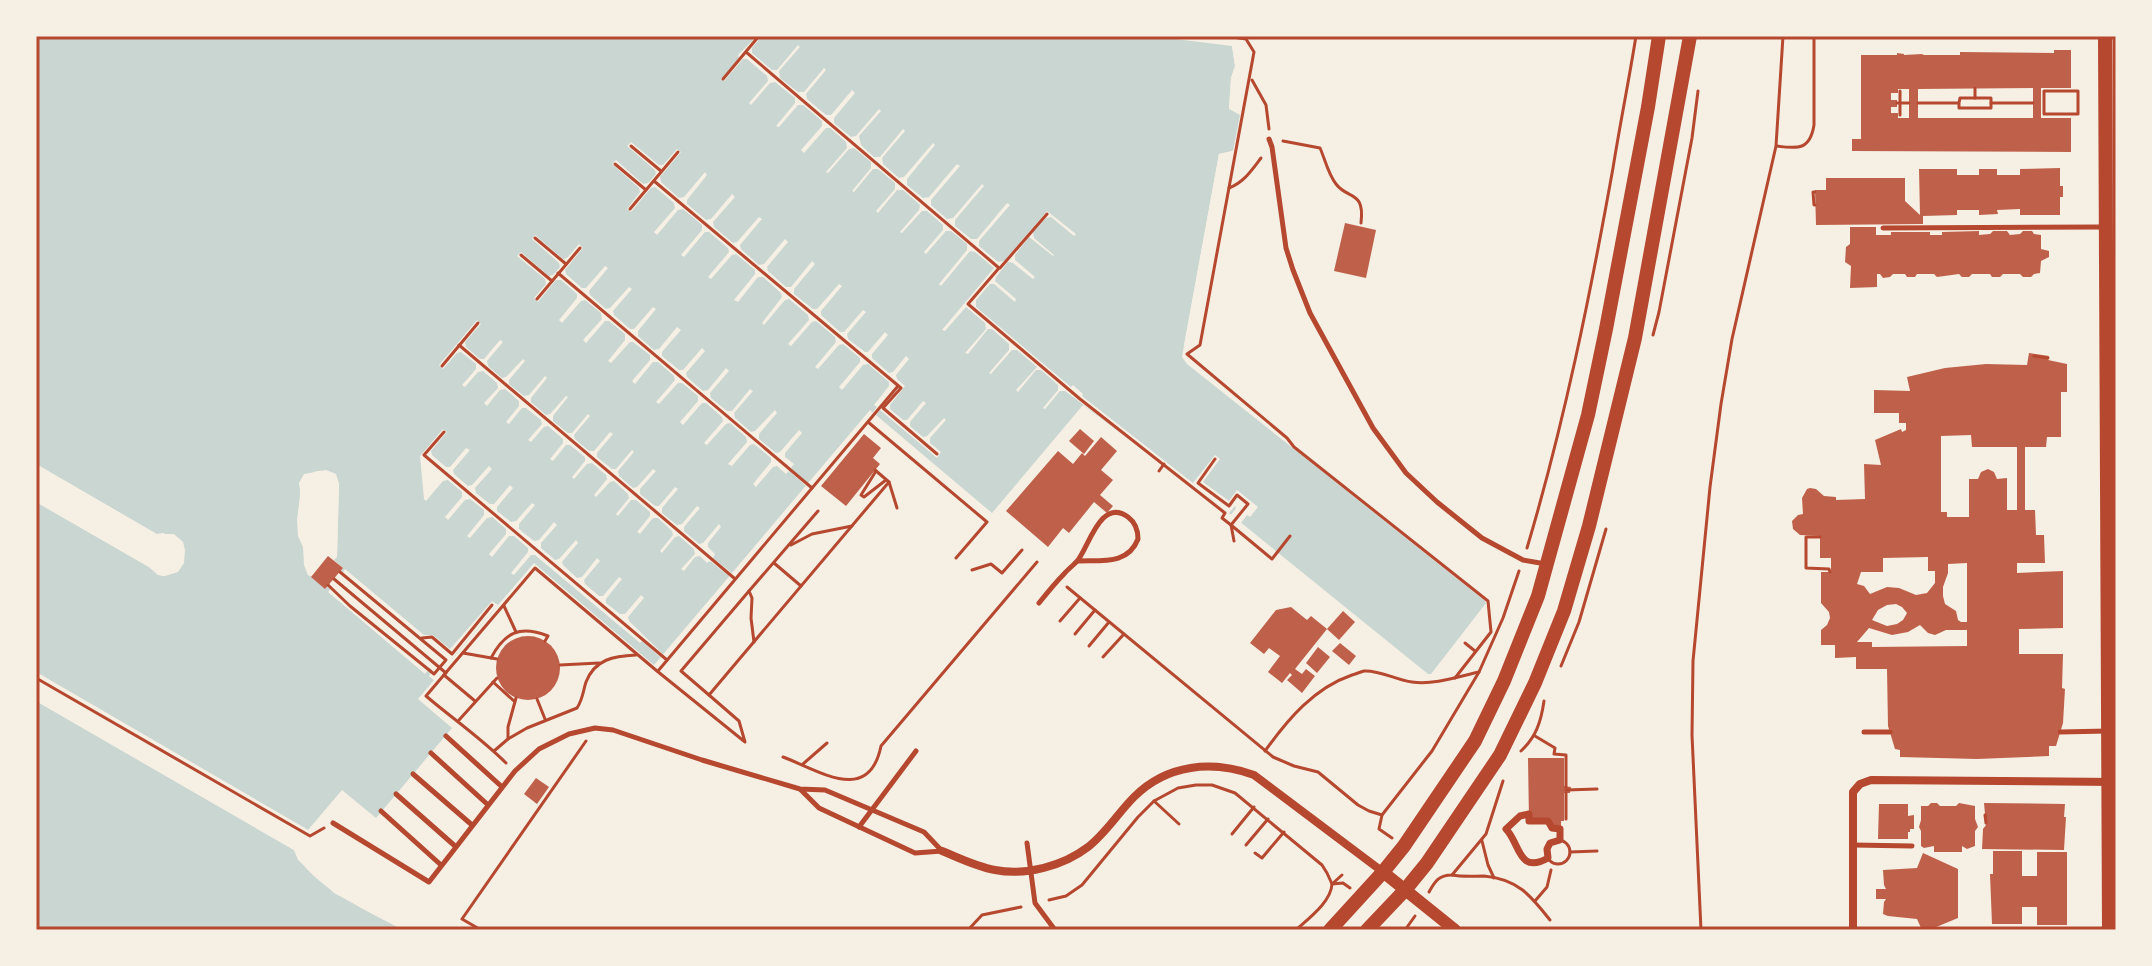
<svg xmlns="http://www.w3.org/2000/svg" width="2152" height="966" font-family="'Open Sans',sans-serif">
<style>
.water{fill:#c9d6d2}
.pier{fill:#f6efe4}
.building{fill:#bf614a;fill-rule:evenodd}
.lines{fill:none;stroke-linecap:round;stroke-linejoin:round}
.path{stroke:#b5482f;stroke-width:3}
.service{stroke:#b5482f;stroke-width:5}
.pedestrian{stroke:#b5482f;stroke-width:7}
.minor{stroke:#b5482f;stroke-width:8}
.tertiary{stroke:#b5482f;stroke-width:12}
.secondary{stroke:#b5482f;stroke-width:14}
.primary{stroke:#b5482f;stroke-width:14}
.neatline{fill:none;stroke:#b5482f;stroke-width:3}
</style>
<rect width="100%" height="100%" fill="#f6efe4"/>
<g class="water">
<path d="M 36,36 L 1151,36 L 1232,46 L 1235,66 L 1231,78 L 1229,108 L 1247,118 C 1258,146 1243,149 1219,154 L 1182,357 L 1187,364 L 1485,601 L 1486,603 L 1431,674 L 1428,674 L 1229,513 L 1083,405 L 992,513 L 870,410 L 654,665 L 534,563 L 452,659 L 442,659 L 339,573 L 333,560 L 337,556 L 339,484 L 336,475 C 318,467 313,471 299,483 C 302,497 297,510 298,523 C 298,531 299,536 302,542 C 306,553 303,563 308,575 L 329,584 L 433,670 L 429,676 L 434,680 L 418,699 L 452,728 L 376,818 L 342,790 L 308,830 L 36,672 L 36,502 L 149,567 L 158,575 L 165,576 L 184,563 L 183,542 L 163,533 L 157,534 L 36,464 Z"/>
<path d="M 36,701 L 294,850 C 310,886 370,912 403,930 L 36,930 Z"/>
</g>
<g class="pier">
<polygon points="757,36 762,36 752,48 752,53 772,70 777,70 798,45 800,47 779,71 780,78 798,92 804,92 824,68 826,70 806,94 807,99 826,115 831,115 852,90 855,93 834,118 834,123 851,137 856,136 879,109 881,111 859,136 861,145 874,157 880,157 903,129 905,131 882,158 883,164 899,178 904,177 933,143 935,145 907,179 907,185 923,198 929,197 957,164 960,166 931,200 931,205 947,219 953,218 982,184 984,186 955,220 955,226 971,239 977,239 1007,203 1010,205 979,241 979,246 998,262 1004,261 1047,211 1076,234 1074,236 1051,217 1046,218 1033,232 1034,238 1054,255 1053,256 1029,237 1015,255 1015,260 1035,277 1033,279 1013,263 1008,262 996,277 995,281 1016,299 1015,302 994,284 990,284 976,300 976,307 1071,387 1073,385 1083,394 1082,396 1193,483 1215,455 1220,459 1203,482 1229,501 1237,490 1258,507 1250,517 1247,515 1241,523 1231,515 1236,508 1235,506 1229,513 1065,391 1060,391 1045,409 1043,408 1058,390 1058,385 1041,370 1036,370 1018,392 1016,390 1037,367 1017,350 1012,350 991,374 989,373 1009,350 1009,344 992,329 988,329 968,354 965,353 986,329 985,323 966,307 945,331 942,330 994,268 975,252 970,251 941,286 939,284 967,250 967,244 951,231 946,231 926,254 924,252 943,230 943,225 927,211 922,211 902,233 900,232 919,210 920,205 903,190 897,190 878,213 876,211 895,189 895,183 878,169 873,169 854,192 852,191 871,168 871,162 854,148 849,149 828,173 826,172 847,148 846,142 830,128 826,128 804,153 801,150 822,126 822,121 803,105 798,105 779,127 776,126 795,103 795,98 775,82 770,83 751,105 749,103 768,81 767,76 747,59 743,59 724,81 721,79 739,58 738,55"/>
<polygon points="1232,46 1236,46 1239,66 1235,79 1233,106 1250,116 1256,134 1254,142 1246,150 1241,154 1223,157 1188,343 1184,345 1219,154 1233,151 1240,115 1229,109 1231,78 1235,66"/>
<polygon points="631,142 659,165 663,165 677,149 681,152 660,177 661,182 679,198 684,197 705,172 707,175 687,200 687,204 706,220 711,219 732,194 735,197 713,222 714,227 733,243 737,242 759,217 762,219 740,245 741,249 759,265 764,264 785,239 788,242 767,267 768,271 786,287 791,287 812,261 815,264 794,289 794,294 813,309 817,309 839,284 842,286 821,311 821,315 840,332 844,332 863,310 866,312 847,334 848,339 865,352 868,352 885,332 888,335 872,354 872,358 889,373 893,372 906,356 909,359 896,375 897,379 905,386 890,405 890,409 903,420 907,420 923,401 926,403 910,422 910,426 923,437 927,436 944,418 946,420 930,438 930,443 941,452 937,458 880,410 876,415 873,412 877,407 874,405 889,386 889,382 868,364 863,365 842,390 839,387 860,362 860,358 843,344 839,345 818,369 815,367 836,342 835,337 816,321 812,322 791,346 788,344 809,320 808,315 789,299 785,300 764,325 762,323 782,297 781,293 763,277 758,277 738,302 734,300 755,274 755,270 736,254 732,255 711,279 708,277 729,252 728,248 709,232 705,232 684,257 681,255 702,230 702,225 683,209 678,210 657,235 654,232 675,208 674,203 655,187 651,188 631,212 627,209 640,192 639,188 612,164 616,160 643,184 648,183 656,174 655,170 627,146"/>
<polygon points="535,235 563,259 567,258 579,244 583,248 565,270 566,274 582,288 586,288 605,266 608,268 589,291 590,295 606,309 610,308 629,287 632,289 613,311 614,315 630,329 634,329 653,307 656,309 638,331 638,336 654,350 659,349 677,327 681,330 662,352 662,356 679,370 683,370 702,348 705,351 686,373 687,377 703,391 708,390 726,368 729,371 710,393 711,398 727,411 732,411 750,389 753,391 734,413 735,418 751,432 755,431 775,410 777,413 759,434 759,439 776,453 780,452 799,430 802,433 785,453 785,457 794,464 791,468 808,483 806,486 789,471 786,474 777,466 773,467 756,487 753,484 771,462 771,458 754,444 750,445 732,466 728,464 747,442 746,437 730,423 726,424 707,445 704,443 723,421 722,417 706,403 702,403 683,425 680,422 698,401 698,396 682,383 678,383 659,404 656,402 675,380 674,376 658,362 653,362 635,384 632,381 650,360 650,355 633,342 630,342 611,363 608,361 625,340 625,334 609,321 605,321 586,343 583,340 602,319 601,313 585,300 581,301 562,323 559,320 577,298 577,294 561,280 556,280 538,302 534,298 546,284 545,279 517,256 521,252 549,276 553,275 560,267 559,263 532,239"/>
<polygon points="477,320 481,324 465,342 466,347 480,359 484,359 500,340 503,342 487,361 488,366 502,378 506,377 523,359 525,361 509,380 509,384 524,396 529,395 545,376 547,378 531,398 531,402 546,415 550,414 566,396 568,397 553,416 553,421 568,433 572,433 588,414 590,416 574,435 575,439 589,451 594,451 610,432 613,434 597,453 597,457 612,469 616,469 632,450 634,452 618,471 619,476 633,488 637,487 653,469 656,471 640,489 640,494 655,506 659,506 675,487 678,489 662,508 662,513 677,525 682,524 697,506 700,508 684,527 684,531 699,544 703,543 719,524 721,527 708,543 708,547 715,554 713,558 732,573 729,576 710,561 707,563 700,556 695,557 684,571 681,569 695,554 694,549 679,536 675,537 662,553 660,551 673,535 672,531 658,518 653,518 640,534 637,532 650,516 650,512 636,500 631,500 618,516 616,514 629,498 628,494 614,481 610,482 596,497 594,495 607,479 606,475 592,463 587,464 574,479 572,477 585,461 585,457 570,445 566,445 553,461 550,459 563,443 563,439 548,426 544,427 531,442 528,440 542,424 541,420 526,408 522,408 509,424 506,422 519,406 519,401 505,389 500,390 487,406 484,403 498,388 497,383 483,371 478,372 465,387 462,385 476,369 476,364 461,352 457,353 443,369 439,365"/>
<polygon points="443,429 447,432 431,451 432,455 446,467 450,467 466,448 470,450 453,470 454,474 468,486 472,485 489,466 492,469 475,488 476,493 490,504 494,504 510,485 513,488 497,507 497,511 511,522 516,521 532,503 535,505 519,524 519,529 534,541 539,540 554,522 557,525 541,543 541,548 555,560 559,559 576,540 578,543 562,562 563,565 577,578 582,577 597,558 600,561 584,580 585,584 599,596 603,596 619,577 622,579 606,599 606,603 620,614 625,614 641,595 644,598 628,617 629,621 663,654 660,657 642,641 640,643 535,555 531,555 514,575 511,573 528,552 528,548 514,536 509,536 492,557 489,554 506,534 506,529 492,517 487,518 470,538 467,536 484,515 484,510 470,499 465,500 448,520 445,517 462,497 462,492 448,480 443,481 426,501 424,499 420,456"/>
<polygon points="36,464 156,534 174,534 183,542 185,550 184,563 178,572 165,576 158,575 149,567 36,502 36,498 151,563 159,571 164,572 175,569 180,561 181,551 179,545 172,538 155,537 36,469"/>
<polygon points="326,470 336,474 339,484 337,557 334,560 343,568 339,573 341,575 345,569 424,635 433,635 450,649 492,601 498,605 449,662 447,660 443,663 439,663 335,575 329,560 333,555 335,484 333,477 325,474 307,477 303,484 305,492 301,520 302,535 307,546 308,564 311,572 331,580 435,667 434,675 436,677 434,680 429,676 432,670 430,668 425,674 328,592 332,587 330,584 308,575 304,565 303,547 298,536 297,520 301,491 299,483 304,474"/>
<polygon points="36,672 308,830 306,833 36,677"/>
<polygon points="36,697 296,846 302,858 337,889 405,926 407,930 403,930 334,893 298,860 294,850 36,701"/>
</g>
<g class="building">
<path d="M 2054,50 L 2071,50 L 2071,88 L 2041,88 L 2041,118 L 2071,118 L 2071,152 L 1852,151 L 1852,139 L 1861,139 L 1861,55 L 1897,55 L 1897,53 L 1904,54 L 1904,55 L 1922,54 L 1924,55 L 1960,55 L 1960,52 L 2054,53 ZM 2033,88 L 2033,118 L 1918,118 L 1918,89 ZM 1898,89 L 1909,89 L 1909,118 L 1898,118 L 1898,113 L 1891,113 L 1891,107 L 1897,107 L 1897,100 L 1891,100 L 1891,93 L 1898,93 Z"/>
<polygon points="2060,168 2060,186 2063,186 2063,197 2060,197 2060,215 2020,215 2020,209 1997,210 1998,214 1979,215 1979,210 1957,210 1957,215 1923,216 1923,224 1816,225 1815,190 1826,190 1826,178 1905,178 1905,201 1920,215 1919,169 1957,169 1957,175 1979,175 1979,169 1997,169 1997,175 2020,175 2020,169"/>
<polygon points="1345,223 1376,230 1366,278 1334,271"/>
<polygon points="1850,227 1876,227 1876,235 1891,235 1891,232 1930,232 1930,235 1942,235 1942,232 1979,231 1979,235 1990,234 1993,231 2007,231 2010,235 2020,234 2023,231 2032,231 2034,234 2041,235 2041,249 2049,251 2049,257 2041,261 2040,273 2034,274 2031,277 2023,277 2020,274 2003,274 2000,277 1992,277 1990,274 1972,274 1969,277 1962,277 1959,274 1937,277 1934,274 1917,274 1915,277 1907,277 1905,274 1893,274 1890,277 1883,278 1880,274 1877,274 1877,287 1850,288 1851,266 1845,262 1846,247 1850,244"/>
<path d="M 2029,353 L 2049,356 L 2048,360 L 2067,364 L 2067,392 L 2061,392 L 2061,437 L 2047,437 L 2046,447 L 2025,447 L 2025,510 L 2035,510 L 2036,535 L 2044,535 L 2045,563 L 2017,563 L 2017,573 L 2063,571 L 2063,628 L 2019,629 L 2019,654 L 2063,654 L 2062,688 L 2065,689 L 2063,723 L 2056,746 L 2049,746 L 2049,756 L 1977,759 L 1900,757 L 1900,750 L 1895,749 L 1888,726 L 1887,669 L 1856,669 L 1856,657 L 1835,658 L 1835,645 L 1821,645 L 1821,630 L 1827,625 L 1830,618 L 1829,612 L 1821,603 L 1821,572 L 1831,572 L 1831,558 L 1820,558 L 1820,536 L 1800,535 L 1793,529 L 1792,521 L 1798,515 L 1803,514 L 1802,498 L 1807,489 L 1810,488 L 1816,489 L 1824,496 L 1836,497 L 1836,500 L 1865,499 L 1864,464 L 1881,465 L 1875,440 L 1901,429 L 1902,432 L 1906,430 L 1906,423 L 1899,423 L 1899,413 L 1874,413 L 1874,390 L 1910,391 L 1907,377 L 1945,368 L 1986,364 L 2027,365 ZM 1971,435 L 1972,447 L 2017,447 L 2017,510 L 2007,510 L 2007,478 L 1997,479 L 1994,472 L 1988,469 L 1981,472 L 1978,479 L 1969,479 L 1969,517 L 1947,517 L 1947,512 L 1941,512 L 1941,436 ZM 1928,557 L 1928,571 L 1935,571 L 1935,583 L 1927,593 L 1916,595 L 1899,588 L 1887,587 L 1870,594 L 1864,586 L 1857,584 L 1861,572 L 1883,572 L 1883,558 ZM 1967,563 L 1967,622 L 1961,622 L 1958,620 L 1956,611 L 1945,604 L 1943,596 L 1943,587 L 1948,573 L 1948,564 ZM 1896,604 L 1902,607 L 1907,613 L 1903,620 L 1897,624 L 1887,626 L 1872,620 L 1878,610 L 1887,605 ZM 1920,625 L 1928,633 L 1935,635 L 1946,630 L 1967,630 L 1967,646 L 1872,647 L 1872,642 L 1857,642 L 1869,628 L 1892,635 L 1908,632 Z"/>
<polygon points="1080,429 1094,441 1084,454 1069,441"/>
<polygon points="864,434 881,448 873,458 880,464 846,506 821,486"/>
<polygon points="1101,437 1117,451 1101,470 1113,480 1100,495 1113,506 1107,513 1094,502 1069,533 1063,528 1048,547 1006,511 1058,451 1073,464 1082,453 1085,456"/>
<polygon points="328,556 343,568 325,589 311,577"/>
<polygon points="1291,607 1307,620 1311,616 1327,629 1295,669 1302,674 1306,669 1315,676 1302,693 1287,680 1292,675 1290,673 1282,683 1268,672 1280,656 1269,648 1264,654 1250,643 1276,610"/>
<polygon points="1343,611 1355,622 1339,640 1327,629"/>
<circle cx="528" cy="668" r="32"/>
<polygon points="1340,643 1356,656 1349,665 1332,651"/>
<polygon points="1318,647 1330,657 1317,673 1306,663"/>
<polygon points="1528,758 1564,758 1564,786 1571,787 1570,793 1564,793 1564,821 1561,821 1561,826 1557,829 1550,821 1529,821"/>
<polygon points="536,778 549,787 537,804 524,794"/>
<polygon points="1931,803 1937,803 1940,806 1956,806 1959,803 1975,806 1975,819 1978,827 1975,831 1975,846 1967,849 1962,846 1962,852 1934,852 1934,846 1924,848 1921,846 1921,831 1919,827 1921,820 1921,806 1928,806"/>
<polygon points="1984,803 2065,804 2064,817 2066,817 2064,850 1982,849 1983,829 1986,825"/>
<polygon points="1879,804 1908,804 1908,816 1914,815 1914,829 1910,829 1910,832 1908,832 1908,839 1878,839"/>
<polygon points="1993,851 2022,851 2022,876 2037,876 2037,852 2067,852 2067,925 2037,925 2037,907 2022,907 2022,924 1992,924 1990,874 1993,874"/>
<polygon points="1923,853 1958,869 1958,918 1929,930 1922,930 1917,919 1888,916 1883,914 1884,902 1886,899 1876,899 1876,889 1886,889 1884,885 1883,870 1917,868"/>
</g>
<g class="lines">
<g class="path">
<polyline points="1225,36 1246,39 1254,52 1200,345 1187,354 1287,438 1294,447 1488,601 1491,632 1455,678"/>
<polyline points="746,52 999,268 968,304 1080,399 1225,513 1222,518 1231,525 1248,504 1237,495 1229,506 1198,483 1215,459"/>
<polyline points="723,79 759,36"/>
<polyline points="1252,80 1266,105 1269,129"/>
<rect x="2044" y="91" width="34" height="23"/>
<polyline points="1975,98 1975,88"/>
<polyline points="1897,103 1909,103"/>
<polyline points="1918,103 1959,103 1960,98 1991,98 1991,108 1959,108 1959,103"/>
<polyline points="1991,103 2033,103"/>
<polyline points="1900,115 1900,91"/>
<path d="M 1283,141 L 1320,148 C 1325,159 1328,174 1336,184 C 1348,200 1365,190 1361,223"/>
<polyline points="631,146 661,171"/>
<path d="M 1777,146 C 1798,149 1810,150 1814,125 L 1814,36"/>
<polyline points="615,164 646,190"/>
<polyline points="654,181 901,388 883,408 937,454"/>
<path d="M 1229,188 C 1244,182 1251,171 1261,158"/>
<polyline points="1815,192 1813,192 1814,205 1815,205"/>
<polyline points="630,209 678,152"/>
<polyline points="535,238 566,264"/>
<polyline points="521,255 552,281"/>
<polyline points="1000,268 1047,214"/>
<polyline points="558,273 812,488"/>
<polyline points="537,299 580,248"/>
<polyline points="1653,335 1659,312 1692,138 1698,91"/>
<polyline points="459,345 734,578"/>
<polyline points="2034,356 2048,358"/>
<polyline points="442,366 478,323"/>
<polyline points="868,422 987,522 956,558"/>
<polyline points="444,432 424,455 667,660"/>
<polyline points="875,470 889,482 897,508"/>
<polyline points="876,471 861,495 864,497 886,480"/>
<polyline points="1159,471 1164,464"/>
<polyline points="1820,537 1806,537 1806,568 1829,569 1830,572"/>
<polyline points="1234,541 1231,525 1272,559 1290,536"/>
<polyline points="791,545 812,534 852,526"/>
<path d="M 1527,548 C 1564,424 1590,296 1613,168 C 1620,124 1629,80 1636,36"/>
<polyline points="774,563 801,586"/>
<polyline points="972,570 991,564 1002,573 1022,550"/>
<polyline points="334,579 446,673"/>
<polyline points="328,585 350,606 434,674 446,660 340,572"/>
<polyline points="1067,587 1273,757 1294,766 1318,772 1358,805 1369,811 1382,815"/>
<polyline points="749,591 681,671 709,695 889,482"/>
<polyline points="504,606 516,632"/>
<polyline points="1060,621 1080,598"/>
<polyline points="1075,634 1095,610"/>
<polyline points="422,638 432,637 452,654 492,605"/>
<polyline points="754,642 751,618 752,598 749,591 818,511"/>
<polyline points="1465,643 1475,651"/>
<polyline points="1089,646 1109,622"/>
<polyline points="463,653 497,659"/>
<polyline points="1103,657 1124,634"/>
<path d="M 491,658 C 505,632 520,625 548,636 L 545,641"/>
<polyline points="560,665 599,663"/>
<polyline points="1561,666 1579,622 1606,529"/>
<polyline points="658,671 898,386"/>
<polyline points="444,675 475,701"/>
<polyline points="36,678 310,836 324,828"/>
<polyline points="493,682 514,701"/>
<polyline points="537,699 545,719"/>
<polyline points="459,720 497,678"/>
<polyline points="1535,736 1555,748 1554,754 1566,755 1566,787"/>
<polyline points="508,739 508,727 516,698"/>
<path d="M 494,751 L 508,739 L 527,728 L 577,708 C 583,699 583,691 586,682 C 595,659 614,656 636,655"/>
<path d="M 1265,751 C 1288,719 1314,688 1352,675 C 1356,674 1360,672 1364,671 C 1380,670 1396,680 1412,682 C 1434,685 1457,677 1479,672"/>
<path d="M 1521,751 C 1536,737 1541,722 1544,701"/>
<path d="M 783,757 C 820,771 869,805 881,746 L 1037,562"/>
<path d="M 506,763 C 481,738 453,719 426,696 L 535,568 L 657,671 L 745,742 L 739,721 L 709,695"/>
<polyline points="803,764 827,743"/>
<polyline points="1566,790 1597,789"/>
<polyline points="1154,801 1179,824"/>
<polyline points="1985,815 1986,823"/>
<polyline points="1566,819 1566,793"/>
<polyline points="1232,834 1254,807"/>
<polyline points="1392,838 1379,829 1382,815 1432,751 1479,672 1503,618 1519,571"/>
<circle cx="1558" cy="852" r="12"/>
<polyline points="1482,841 1488,865 1494,878"/>
<polyline points="1246,845 1268,819"/>
<polyline points="1570,852 1597,851"/>
<polyline points="1255,853 1262,858 1284,832"/>
<path d="M 1452,875 C 1463,877 1473,876 1484,876 C 1518,879 1531,896 1550,920"/>
<path d="M 1429,892 C 1435,881 1439,875 1452,875 L 1486,834 L 1503,781"/>
<polyline points="1049,900 1066,896 1082,885 1138,817 1154,801 1178,788 1196,785 1212,785 1235,793 1322,865 1327,873 1332,884 1343,883 1350,888"/>
<polyline points="1535,901 1547,887 1551,870"/>
<polyline points="481,930 462,919 586,741"/>
<polyline points="968,930 982,915 1021,907"/>
<path d="M 1296,930 C 1309,918 1331,902 1332,884 L 1342,875"/>
<polyline points="1405,930 1415,916"/>
<polyline points="1701,930 1692,735 1693,661 1710,487 1721,404 1732,339 1776,146 1783,36"/>
</g>
<g class="service">
<polyline points="1269,139 1272,147 1286,248 1293,270 1310,313 1373,428 1406,473 1437,502 1482,538 1523,560 1546,564"/>
<polyline points="1883,228 2102,227"/>
<path d="M 1039,603 C 1047,593 1055,583 1064,574 C 1068,569 1074,565 1078,560 C 1089,546 1101,497 1128,517 C 1136,523 1138,530 1138,539 C 1128,565 1102,560 1078,561"/>
<polyline points="1864,732 1890,732"/>
<polyline points="2060,732 2108,731"/>
<polyline points="446,736 501,786"/>
<polyline points="431,753 487,804"/>
<polyline points="413,774 472,825"/>
<polyline points="801,790 819,808 915,853 942,851"/>
<polyline points="396,794 455,846"/>
<polyline points="381,811 441,865"/>
<polyline points="333,823 429,882 515,771 539,749 569,734 595,728 613,730 702,760 800,789 825,790 924,832 942,851"/>
<polyline points="859,827 916,751"/>
<polyline points="1027,843 1035,903 1055,930"/>
<polyline points="1853,845 1912,846"/>
</g>
<path class="pedestrian" d="M 1529,814 L 1529,821 L 1548,821 L 1552,828 L 1560,829 L 1560,840 L 1550,843 L 1547,849 L 1548,858 C 1518,875 1520,843 1506,829 L 1520,816 Z"/>
<g class="minor">
<path d="M 942,851 C 959,858 977,867 995,870 C 1026,876 1063,866 1088,847 C 1106,833 1118,813 1134,797 C 1167,764 1212,760 1254,775 L 1383,872"/>
<polyline points="1853,930 1853,792 1860,784 1871,780 2116,782"/>
</g>
<polyline class="tertiary" points="1383,872 1455,930"/>
<polyline class="secondary" points="2105,36 2109,930"/>
<g class="primary">
<polyline points="1330,930 1383,872 1404,846 1475,741 1504,681 1538,596 1588,415 1606,329 1648,107 1659,36"/>
<polyline points="1367,930 1405,890 1427,863 1500,755 1535,683 1564,611 1589,526 1635,338 1690,36"/>
</g>
</g>
<rect width="2152" height="966" fill="none" stroke="#f6efe4" stroke-width="76"/>
<rect x="38" y="38" width="2076" height="890" class="neatline"/>
</svg>
